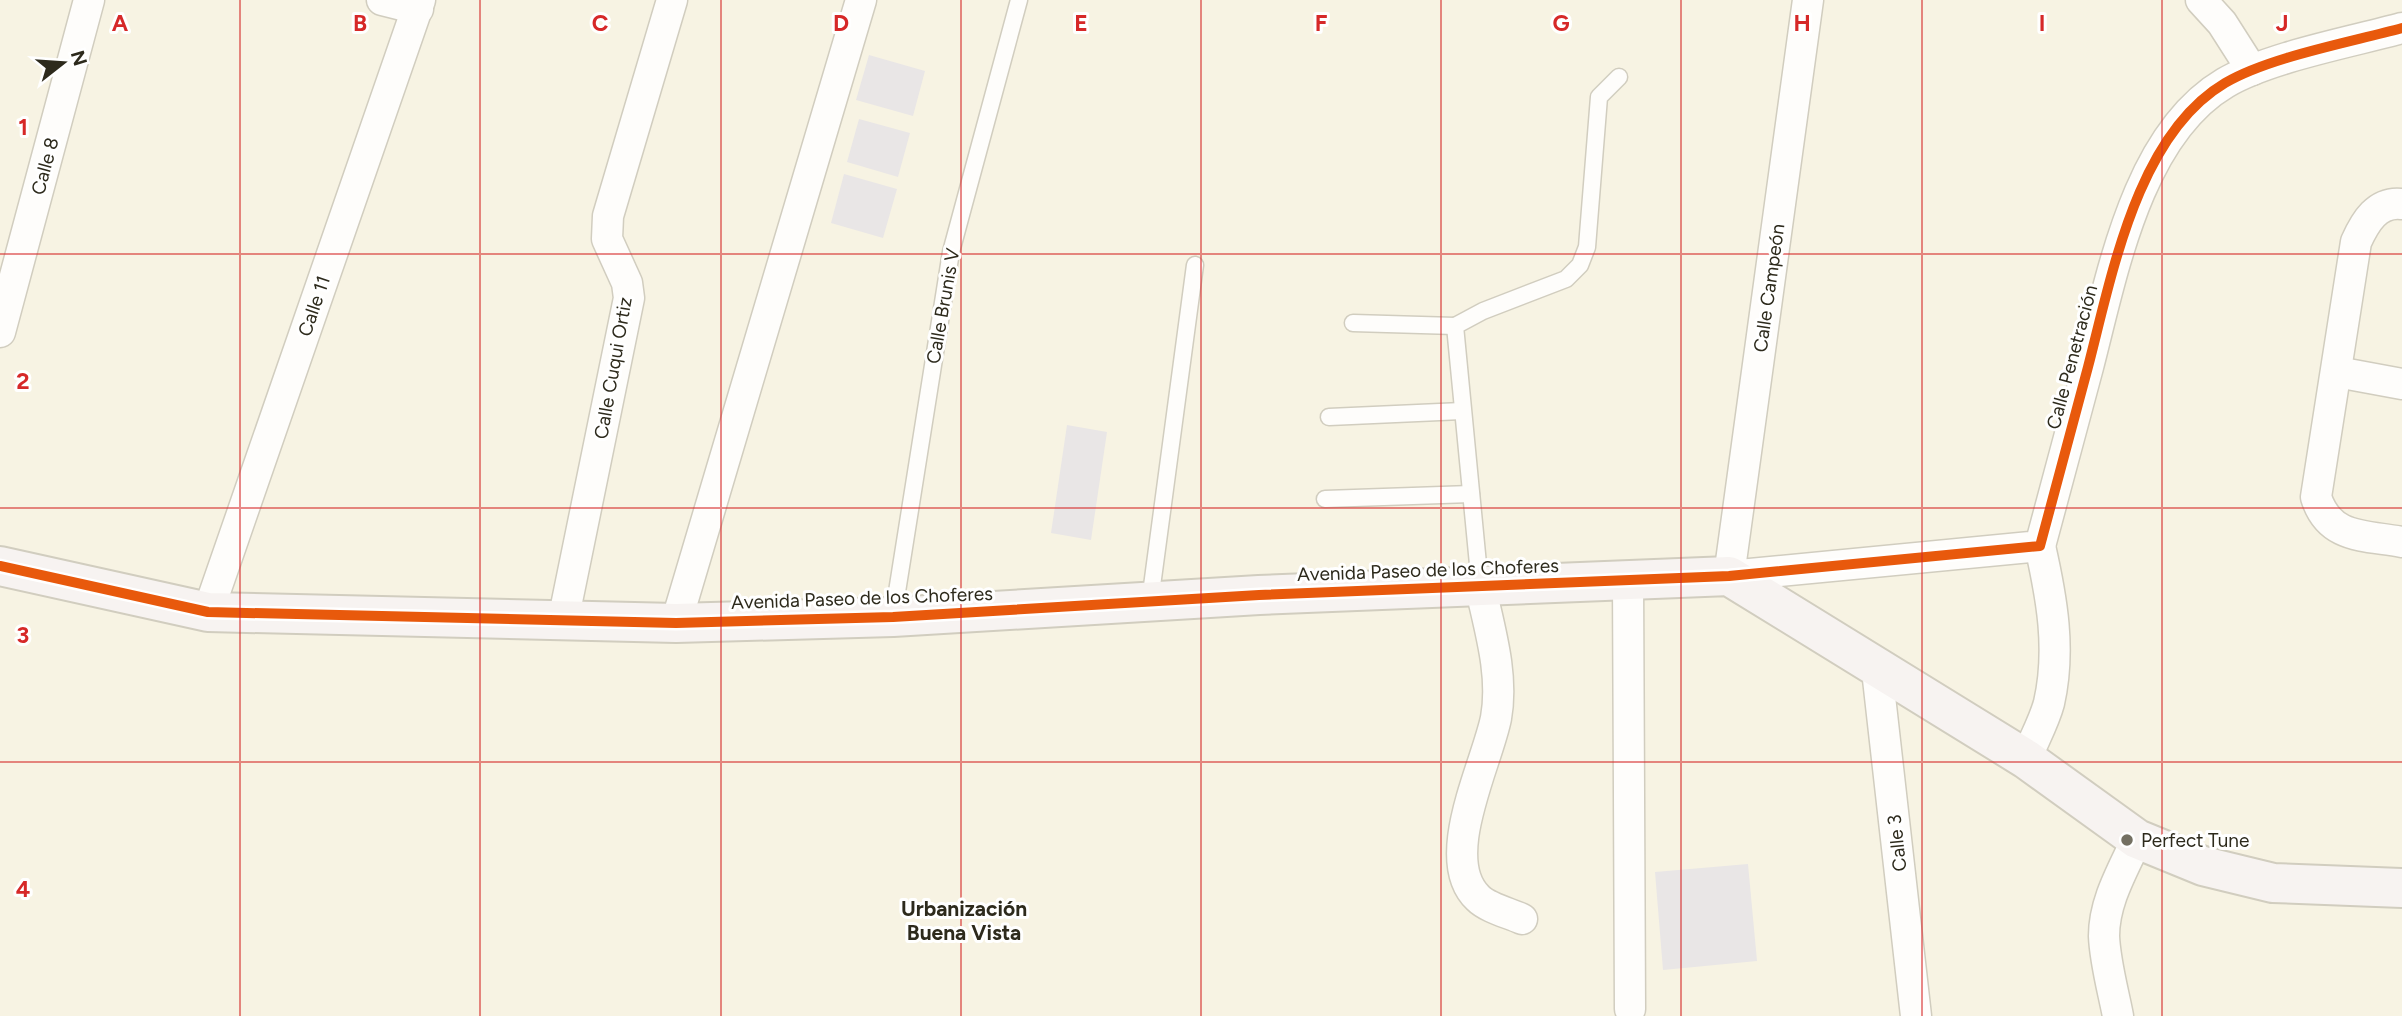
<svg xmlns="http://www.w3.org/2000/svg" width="2402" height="1016" font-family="Figtree,sans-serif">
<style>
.building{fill:#e9e6e6}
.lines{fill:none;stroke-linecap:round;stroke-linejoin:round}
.lane-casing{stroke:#d1cdbf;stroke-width:19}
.street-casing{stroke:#d1cdbf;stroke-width:33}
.secondary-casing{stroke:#d1cdbf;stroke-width:42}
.lane{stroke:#fefdfb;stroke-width:16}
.street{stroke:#fefdfb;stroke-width:30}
.secondary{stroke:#f7f3f1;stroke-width:38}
.cycleway-casing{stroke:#fff;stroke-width:15}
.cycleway{stroke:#e8590c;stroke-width:10}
.grid{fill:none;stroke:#d62828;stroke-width:2;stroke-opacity:0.55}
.poi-dot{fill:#747062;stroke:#fff;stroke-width:2.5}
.labels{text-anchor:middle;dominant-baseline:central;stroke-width:6;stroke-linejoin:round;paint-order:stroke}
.street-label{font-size:19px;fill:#2d2a1c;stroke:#fff}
.poi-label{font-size:19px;fill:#2d2a1c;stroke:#fff;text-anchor:start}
.neighbourhood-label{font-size:21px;font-weight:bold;fill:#2d2a1c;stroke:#fff}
.grid-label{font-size:23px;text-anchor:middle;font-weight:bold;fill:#d62828;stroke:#fff;stroke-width:6;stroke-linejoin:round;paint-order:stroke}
</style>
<rect width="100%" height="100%" fill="#f7f3e3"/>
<g class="building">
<polygon points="869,55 925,71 913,116 856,100"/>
<polygon points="859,119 910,133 898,177 847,162"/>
<polygon points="844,174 897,189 883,238 831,223"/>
<polygon points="1067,425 1107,432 1091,540 1051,533"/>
<polygon points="1748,864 1757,961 1663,970 1655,872"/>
</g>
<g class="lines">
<g class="lane-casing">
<g id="lane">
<polyline points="1353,323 1455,326"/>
<polyline points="1329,417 1462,411"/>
<polyline points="1325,499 1471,494"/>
<polyline points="1480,585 1455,326 1483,311 1566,279 1580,265 1587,247 1599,97 1619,77"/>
<polyline points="1150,601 1195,265"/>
<polyline points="893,617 951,252 1019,0"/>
</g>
</g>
<g class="street-casing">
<g id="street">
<polyline points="382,0 418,9"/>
<path d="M 1808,0 L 1729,576 L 2040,546 C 2056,486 2072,427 2088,367 C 2112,275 2137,135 2225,83 C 2269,57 2351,42 2402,28"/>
<polyline points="2201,0 2222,23 2252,70"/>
<path d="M 2402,204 C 2377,201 2365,222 2356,242 L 2316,497 C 2329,539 2364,535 2402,542"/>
<polyline points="0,332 89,0"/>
<polyline points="2337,372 2402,384"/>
<polyline points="1628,579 1630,1009"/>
<path d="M 1480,585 C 1489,627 1504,674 1496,718 C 1487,764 1437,859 1478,898 C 1488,908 1509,913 1522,919"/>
<polyline points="208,612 420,0"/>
<polyline points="563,621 629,298 627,283 607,239 608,216 672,0"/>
<polyline points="676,623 861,0"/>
<polyline points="1877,670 1916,1016"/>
<path d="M 2026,759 C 2033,741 2044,722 2049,703 C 2061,650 2052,599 2040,546"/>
<path d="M 2118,1016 C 2113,990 2105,962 2104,936 C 2104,901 2123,870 2137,839"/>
</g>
</g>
<g class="secondary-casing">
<polyline id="secondary" points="0,566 208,612 676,623 893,617 1259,595 1729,576 2026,759 2137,839 2203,866 2273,883 2402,888"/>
</g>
<use href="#lane" class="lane"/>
<use href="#street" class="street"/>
<use href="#secondary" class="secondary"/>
<g class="cycleway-casing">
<path id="cycleway" d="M 0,566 L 208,612 L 676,623 L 893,617 L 1259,595 L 1729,576 L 2040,546 C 2056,486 2072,427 2088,367 C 2112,275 2137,135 2225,83 C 2269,57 2351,42 2402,28"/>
</g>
<use href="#cycleway" class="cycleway"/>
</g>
<path class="grid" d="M 240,0 L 240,1016M 480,0 L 480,1016M 721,0 L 721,1016M 961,0 L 961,1016M 1201,0 L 1201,1016M 1441,0 L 1441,1016M 1681,0 L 1681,1016M 1922,0 L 1922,1016M 2162,0 L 2162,1016M 0,254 L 2402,254M 0,508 L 2402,508M 0,762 L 2402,762"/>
<circle class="poi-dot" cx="2127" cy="840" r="7"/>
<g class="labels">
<g class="street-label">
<text transform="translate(45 166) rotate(-75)">Calle 8</text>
<text transform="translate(1769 288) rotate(-82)">Calle Campeón</text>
<text transform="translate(314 306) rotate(-71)">Calle 11</text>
<text transform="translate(943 306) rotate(-80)">Calle Brunis V</text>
<text transform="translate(2072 357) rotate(-75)">Calle Penetración</text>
<text transform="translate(613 368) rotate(-80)">Calle Cuqui Ortiz</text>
<text transform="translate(1428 570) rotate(-2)">Avenida Paseo de los Choferes</text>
<text transform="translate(862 598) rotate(-2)">Avenida Paseo de los Choferes</text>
<text transform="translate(1897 843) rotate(-96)">Calle 3</text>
</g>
<g class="poi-label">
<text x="2141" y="840">Perfect Tune</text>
</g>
<g class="neighbourhood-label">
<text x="964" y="908">Urbanización<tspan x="964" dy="24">Buena Vista</tspan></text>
</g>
</g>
<g class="grid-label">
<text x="120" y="31">A</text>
<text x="360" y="31">B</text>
<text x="600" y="31">C</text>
<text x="841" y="31">D</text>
<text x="1081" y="31">E</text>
<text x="1321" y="31">F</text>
<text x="1561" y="31">G</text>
<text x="1802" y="31">H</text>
<text x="2042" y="31">I</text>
<text x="2282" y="31">J</text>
<text x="23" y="135">1</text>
<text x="23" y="389">2</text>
<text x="23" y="643">3</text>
<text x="23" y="897">4</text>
</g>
<g transform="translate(63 63) rotate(73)" stroke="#ffffff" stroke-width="5" paint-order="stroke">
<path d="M0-5L12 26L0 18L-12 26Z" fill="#2d2a1c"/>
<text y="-10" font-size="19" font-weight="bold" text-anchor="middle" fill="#2d2a1c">N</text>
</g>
</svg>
